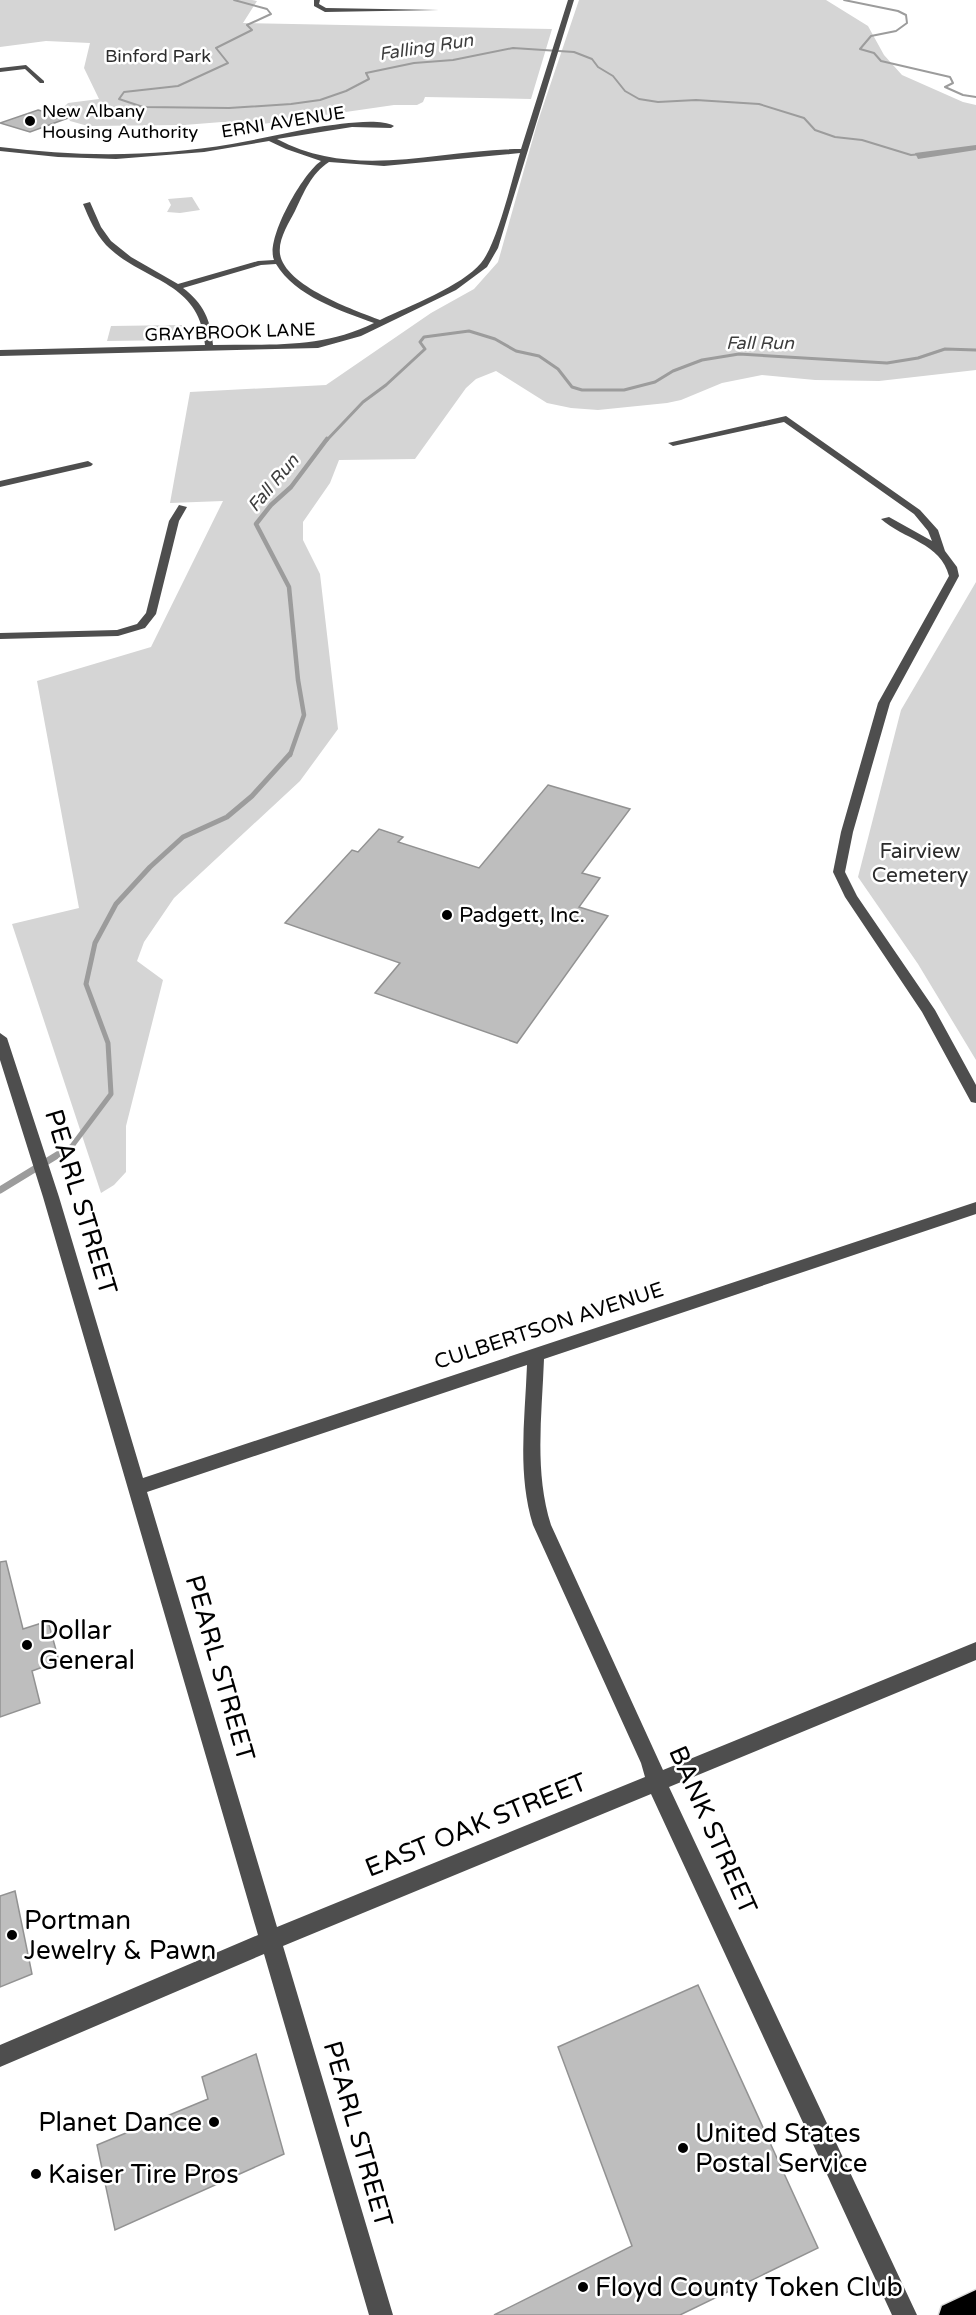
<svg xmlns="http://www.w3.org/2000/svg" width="976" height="2315" font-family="'Varela Round',sans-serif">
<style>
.green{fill:#d5d5d5}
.water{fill:#9c9c9c}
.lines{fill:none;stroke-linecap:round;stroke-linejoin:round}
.stream-far4{stroke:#9c9c9c;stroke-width:2}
.stream-far3{stroke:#9c9c9c;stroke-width:3}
.stream-far2{stroke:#9c9c9c;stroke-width:4.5}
.stream-far1{stroke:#9c9c9c;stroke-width:5}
.stream{stroke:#9c9c9c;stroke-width:7}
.building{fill:#bebebe;stroke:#929292;stroke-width:1.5}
.major-casing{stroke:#dbdbdb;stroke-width:3}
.minor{fill:#4e4e4e;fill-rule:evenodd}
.major{fill:#000;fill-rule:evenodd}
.poi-dot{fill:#000;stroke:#fff;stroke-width:2}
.labels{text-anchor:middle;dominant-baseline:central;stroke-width:5;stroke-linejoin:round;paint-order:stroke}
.far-water-label{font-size:18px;font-style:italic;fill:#3d3d3d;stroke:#fff}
.far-park-label{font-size:18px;fill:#2c2c2c;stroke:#fff}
.far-poi-label{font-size:18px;fill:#000;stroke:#fff;text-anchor:start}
.far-street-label{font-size:18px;fill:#000;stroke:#fff}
.park-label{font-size:21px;fill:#2c2c2c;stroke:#fff}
.poi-label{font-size:21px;fill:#000;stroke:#fff;text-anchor:start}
.street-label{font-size:21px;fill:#000;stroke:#fff}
.near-street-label{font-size:26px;fill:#000;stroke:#fff}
.near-poi-label{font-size:26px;fill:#000;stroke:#fff;text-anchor:start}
</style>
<rect width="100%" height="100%" fill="#fff"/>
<g class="green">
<polygon points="0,0 252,0 257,1 243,23 552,29 531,99 425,97 423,102 417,105 394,105 248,126 222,122 184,125 88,126 70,121 64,107 68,103 99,99 84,68 90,43 46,41 0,47"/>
<polygon points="579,0 826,0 868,26 884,55 902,75 963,102 976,105 976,370 879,381 815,380 762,375 722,383 681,400 667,403 598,410 571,408 547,403 496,371 476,379 466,388 415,459 339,460 330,483 303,522 303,540 320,574 338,729 300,781 174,898 144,942 137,961 163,980 126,1126 126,1172 114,1185 101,1193 12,924 79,908 37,681 151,647 223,501 170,503 190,392 326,385 431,313 474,289 498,262 537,124"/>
<polygon points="192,197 200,210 180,213 167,212 171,205 168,199"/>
<polygon points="182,325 180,340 107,341 111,326"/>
<polygon points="976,582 976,1060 918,964 858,877 901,710"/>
</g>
<polygon class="water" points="976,145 976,150 918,159 915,153"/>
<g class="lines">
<g class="stream-far4">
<polyline points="234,0 267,9 271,14 247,25 252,30 216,48 228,63 178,86 124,92 119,99 143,107 229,108 291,104 320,100 346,91 369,79 366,73 414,63 453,60 513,48 574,52 592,59 598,67 613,76 625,91 639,99 658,102 696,100 759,104 804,118 815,130 835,137 862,140 911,155 922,154"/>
<polyline points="844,0 898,11 906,15 907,23 896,31 871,36 860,49 874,53 881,61 950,77 953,83 945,87 963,95 976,97"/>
</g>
<polyline class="stream-far3" points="326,441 363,402 386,385 425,349 420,342 424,337 469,331 495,339 516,351 539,356 558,369 572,387 582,390 624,390 655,382 673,371 702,360 739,354 887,363 918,358 945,349 976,350"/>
<polyline class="stream-far2" points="290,755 304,715 298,680 289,587 256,524 271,505 291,487 327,439"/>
<polyline class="stream-far1" points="56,1156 72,1146 111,1094 108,1043 86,984 95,943 116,904 150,867 183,837 227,817 252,796 290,754"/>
<polyline class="stream" points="0,1190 59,1154"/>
</g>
<g class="building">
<polygon points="38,110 68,118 30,132 0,123"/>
<polygon points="548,785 630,809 582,873 600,878 579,907 608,916 517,1043 375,993 400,963 285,923 352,850 358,852 379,829 403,837 398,842 479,868"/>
<polygon points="6,1561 23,1629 48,1621 59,1661 32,1671 40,1703 0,1717 0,1562"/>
<polygon points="15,1891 32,1974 0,1987 0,1896"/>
<polygon points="698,1985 818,2248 680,2315 494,2315 632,2246 558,2047"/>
<polygon points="256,2054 284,2154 115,2230 97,2145 208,2099 202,2077"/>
</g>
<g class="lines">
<g class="major-casing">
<polygon id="major" points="976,2290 976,2315 939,2315 942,2306"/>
</g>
<g class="minor">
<polygon points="314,0 320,0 319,4 326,8 439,10 325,12 314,6"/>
<path d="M 568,0 L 574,0 L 498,248 L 487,267 L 456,290 L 361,336 L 318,348 L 0,356 L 0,350 L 205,345 C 200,280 144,283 106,245 C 95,233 89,218 83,204 L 90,202 L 101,227 L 111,241 L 131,257 L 178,284 L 258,261 L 274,260 C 265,239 303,173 321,161 L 286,149 L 269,141 L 204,152 L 116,159 L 58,157 L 0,151 L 0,147 C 77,157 155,157 232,144 C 261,139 289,132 318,127 C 336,125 378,117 394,126 L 391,128 L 352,127 L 277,139 C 356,181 438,149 521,149 ZM 520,153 C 512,179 497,244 481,263 C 462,286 409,306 380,320 C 354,310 285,286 280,254 C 278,239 289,223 295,211 C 304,192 311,174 329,162 L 384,166 ZM 276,264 C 295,296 341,311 374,323 C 321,349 270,344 213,345 C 211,320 203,303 183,288 L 261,265 Z"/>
<polygon points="26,65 44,81 44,83 40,83 25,69 0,72 0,68"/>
<path d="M 786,416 L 920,510 L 938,530 L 945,551 L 957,567 L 959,576 L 890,703 L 853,832 L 845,872 L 857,896 L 935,1010 L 976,1085 L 976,1103 L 971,1102 L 922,1012 L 845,897 L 833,872 L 841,832 L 878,703 L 949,576 C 941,543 903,539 881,519 L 889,517 L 932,541 L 928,531 L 914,514 L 784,422 L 673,446 L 668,443 Z"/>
<polygon points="88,461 93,464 91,466 0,487 0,481"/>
<polygon points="179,505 187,507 179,521 156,614 145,628 118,636 0,639 0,633 117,630 137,624 146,613 169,521"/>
<path d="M 0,1033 L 7,1038 L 59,1197 L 143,1478 L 976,1202 L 976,1214 L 544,1359 C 542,1415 534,1471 551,1525 L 663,1770 L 976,1642 L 976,1660 L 669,1787 L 917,2315 L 892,2315 L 651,1794 L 283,1946 L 393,2315 L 369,2315 L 264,1954 L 0,2067 L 0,2045 L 258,1935 L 43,1197 L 0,1060 ZM 527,1365 C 525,1419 517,1473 533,1525 L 641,1763 L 645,1777 L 277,1927 L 147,1492 Z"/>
</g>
<use href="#major" class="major"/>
</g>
<g class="poi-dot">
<circle cx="30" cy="121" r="6"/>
<circle cx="447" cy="915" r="6"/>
<circle cx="27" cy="1645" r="6"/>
<circle cx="12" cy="1935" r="6"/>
<circle cx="214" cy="2122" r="6"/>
<circle cx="683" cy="2148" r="6"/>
<circle cx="36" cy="2174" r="6"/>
<circle cx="583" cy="2287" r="6"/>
</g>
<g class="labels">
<g class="far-water-label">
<text transform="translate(426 47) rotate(-9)">Falling Run</text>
<text x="760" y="343">Fall Run</text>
<text transform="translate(273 483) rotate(-50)">Fall Run</text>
</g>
<g class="far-park-label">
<text x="158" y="56">Binford Park</text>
</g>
<g class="far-poi-label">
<text x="42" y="111">New Albany<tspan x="42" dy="21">Housing Authority</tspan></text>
</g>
<g class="far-street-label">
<text transform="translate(283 122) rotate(-9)">ERNI AVENUE</text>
<text transform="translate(230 332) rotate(-2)">GRAYBROOK LANE</text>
</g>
<g class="park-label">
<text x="920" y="851">Fairview<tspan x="920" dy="24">Cemetery</tspan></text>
</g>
<g class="poi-label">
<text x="459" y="915">Padgett, Inc.</text>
</g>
<g class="street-label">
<text transform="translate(549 1326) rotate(-18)">CULBERTSON AVENUE</text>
</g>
<g class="near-street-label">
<text transform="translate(81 1202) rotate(73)">PEARL STREET</text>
<text transform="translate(220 1668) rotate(74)">PEARL STREET</text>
<text transform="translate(476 1825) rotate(-22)">EAST OAK STREET</text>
<text transform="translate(713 1830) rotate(66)">BANK STREET</text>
<text transform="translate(358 2134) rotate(74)">PEARL STREET</text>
</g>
<g class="near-poi-label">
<text x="39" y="1630">Dollar<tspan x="39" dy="30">General</tspan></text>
<text x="24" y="1920">Portman<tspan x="24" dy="30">Jewelry &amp; Pawn</tspan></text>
<text x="202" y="2122" text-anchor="end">Planet Dance</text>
<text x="695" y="2133">United States<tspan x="695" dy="30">Postal Service</tspan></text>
<text x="48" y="2174">Kaiser Tire Pros</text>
<text x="595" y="2287">Floyd County Token Club</text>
</g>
</g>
</svg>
